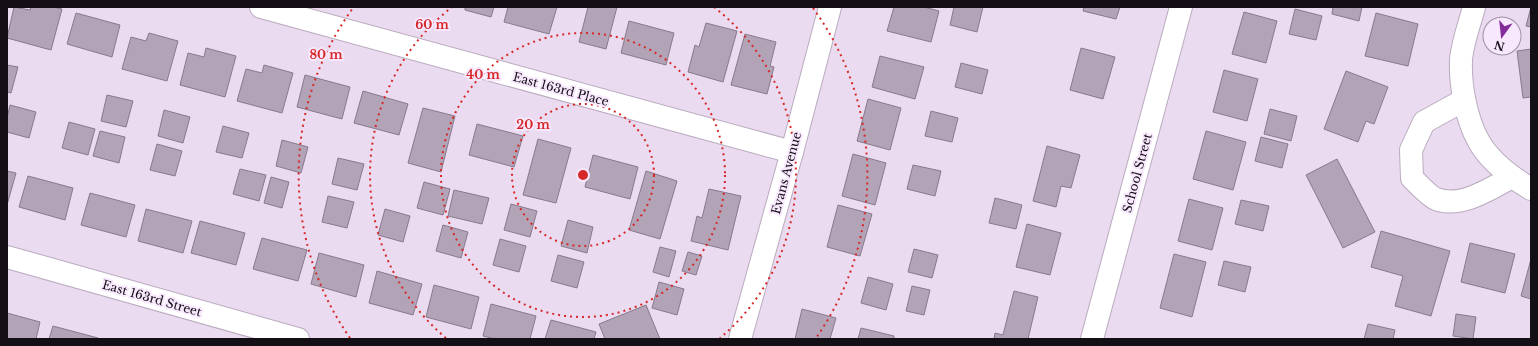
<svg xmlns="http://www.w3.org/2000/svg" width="1538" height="346" font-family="'Libre Baskerville',serif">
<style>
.building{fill:#b2a3b7;stroke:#887a8d}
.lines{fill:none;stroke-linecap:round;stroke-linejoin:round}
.minor-casing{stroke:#baabbf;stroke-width:24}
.minor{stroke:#fff;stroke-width:22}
.ring{fill:none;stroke:#d62828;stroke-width:2;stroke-dasharray:2 4}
.labels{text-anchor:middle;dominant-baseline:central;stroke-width:4;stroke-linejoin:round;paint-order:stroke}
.street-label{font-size:12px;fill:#140e15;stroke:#f8e8fd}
.centre{fill:#d62828;stroke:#f8e8fd;stroke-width:2}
.ring-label{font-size:12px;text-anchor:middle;font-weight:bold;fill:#d62828;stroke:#f8e8fd;stroke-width:4;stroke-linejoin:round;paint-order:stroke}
</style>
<rect width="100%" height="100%" fill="#eadbf0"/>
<g class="building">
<polygon points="14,7 30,10 31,7 53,7 62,9 51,50 7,38"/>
<polygon points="465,7 494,7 491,17 465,10"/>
<polygon points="508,7 557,7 549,34 504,22"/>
<polygon points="588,7 617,7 606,49 579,42"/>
<polygon points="894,7 924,7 939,11 931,42 887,31"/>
<polygon points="954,7 983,7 977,32 950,25"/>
<polygon points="1084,7 1120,7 1116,19 1083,11"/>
<polygon points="1333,7 1362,7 1359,21 1332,14"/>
<polygon points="1531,7 1531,27 1526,26"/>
<polygon points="1295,9 1322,16 1316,40 1289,34"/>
<polygon points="1244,12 1277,21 1266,63 1232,54"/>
<polygon points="76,13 120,25 112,57 67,44"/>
<polygon points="1376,13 1418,24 1408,66 1365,56"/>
<polygon points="629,21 674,33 666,65 621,53"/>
<polygon points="706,23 737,31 723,82 688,72 695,45 699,47"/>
<polygon points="149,33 178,41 167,81 122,69 131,37 146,41"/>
<polygon points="745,34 776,42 770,66 774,67 767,94 731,85"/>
<polygon points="206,48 236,56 225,97 180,85 188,53 204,57"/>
<polygon points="1081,48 1115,57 1103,99 1070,90"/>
<polygon points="1531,49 1531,97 1523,98 1517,51"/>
<polygon points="880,56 924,67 915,99 872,87"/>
<polygon points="961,63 988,70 982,94 955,87"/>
<polygon points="7,65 18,67 11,93 7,92"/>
<polygon points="264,65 293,73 282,113 237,101 246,69 262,73"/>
<polygon points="1224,70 1258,79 1247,121 1213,112"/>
<polygon points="1346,71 1388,87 1374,124 1366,121 1358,142 1324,129"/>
<polygon points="305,75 350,87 342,119 297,107"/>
<polygon points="363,91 408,104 399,135 354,123"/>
<polygon points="107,95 133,101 126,127 101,121"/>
<polygon points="868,99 901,108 890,150 857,141"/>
<polygon points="10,105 36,112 29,138 7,132 7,118"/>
<polygon points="423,108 455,116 441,172 408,163"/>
<polygon points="1270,109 1297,116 1291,141 1264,134"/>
<polygon points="164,110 190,117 183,143 158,136"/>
<polygon points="931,111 958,118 952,142 925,136"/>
<polygon points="69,122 95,129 88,155 62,148"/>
<polygon points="477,124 523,136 514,167 469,155"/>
<polygon points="223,126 249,133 242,158 216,152"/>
<polygon points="100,131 125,137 119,163 93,156"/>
<polygon points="1206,131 1246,142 1233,190 1193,179"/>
<polygon points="1261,137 1288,144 1282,168 1255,161"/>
<polygon points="538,139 571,148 556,203 523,195"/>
<polygon points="282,140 308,147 301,173 276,166"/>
<polygon points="157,144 182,151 175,176 150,170"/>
<polygon points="1047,146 1080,155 1071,188 1061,186 1056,207 1033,201"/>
<polygon points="853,154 886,163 875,205 842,196"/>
<polygon points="593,155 638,167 630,199 585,187"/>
<polygon points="338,158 364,164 357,190 332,184"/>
<polygon points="1337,159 1375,232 1343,248 1306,175"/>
<polygon points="913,165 941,171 935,196 907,189"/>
<polygon points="240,169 266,175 259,201 233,194"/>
<polygon points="7,171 16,173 7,205"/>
<polygon points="646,171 677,181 660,239 629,230"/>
<polygon points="28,176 73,188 65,220 19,207"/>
<polygon points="271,177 289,182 282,208 264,203"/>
<polygon points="424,182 450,189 443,215 417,208"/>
<polygon points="709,189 741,196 728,250 691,241 697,216 702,218"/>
<polygon points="454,190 489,198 482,224 448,216"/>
<polygon points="90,193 135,205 126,237 81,225"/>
<polygon points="328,196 354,202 347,228 322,222"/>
<polygon points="995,198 1022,205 1016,229 989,223"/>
<polygon points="1189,199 1223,208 1212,250 1178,241"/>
<polygon points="1241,200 1269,206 1263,231 1235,224"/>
<polygon points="511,204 537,211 530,237 504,230"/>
<polygon points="838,205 872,214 860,256 827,247"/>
<polygon points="146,209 192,221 183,253 138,241"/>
<polygon points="385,209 410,216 403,242 378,235"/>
<polygon points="568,220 593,227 587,253 561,246"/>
<polygon points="200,221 245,233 236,265 191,253"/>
<polygon points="1027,224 1061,233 1050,275 1016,267"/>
<polygon points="443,225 468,232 461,258 436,251"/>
<polygon points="1381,231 1450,251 1431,316 1395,306 1403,276 1371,267"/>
<polygon points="262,238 307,250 298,281 253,269"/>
<polygon points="500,239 526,246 519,272 493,265"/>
<polygon points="1470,243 1515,254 1505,293 1461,282"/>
<polygon points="660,247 676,251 669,277 653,272"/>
<polygon points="914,249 938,255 932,278 908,272"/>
<polygon points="688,252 702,256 696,275 682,271"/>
<polygon points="319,253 364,265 356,297 311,284"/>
<polygon points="1174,254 1206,262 1192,317 1160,308"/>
<polygon points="558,255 584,262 577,288 551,281"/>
<polygon points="1531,259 1531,299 1521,296"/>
<polygon points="1224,261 1251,267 1245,292 1218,285"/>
<polygon points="377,271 422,284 413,315 369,303"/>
<polygon points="868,277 893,284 886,310 861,303"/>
<polygon points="659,282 684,289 677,315 652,308"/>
<polygon points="434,285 479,297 471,329 426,317"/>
<polygon points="912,286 930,290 924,315 906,311"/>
<polygon points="1014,291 1038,297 1028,339 994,339 995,333 1003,335"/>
<polygon points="491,304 536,316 530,339 495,339 483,336"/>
<polygon points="646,305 660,339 605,339 599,324"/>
<polygon points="802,309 836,318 830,339 795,339"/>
<polygon points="7,313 40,322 36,339 7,339"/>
<polygon points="1456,314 1476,317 1473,339 1453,336"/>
<polygon points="551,320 596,332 594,339 545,339"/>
<polygon points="1368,324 1395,330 1393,339 1364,339"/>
<polygon points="53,326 98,338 98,339 49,339"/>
<polygon points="861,328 894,336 894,339 858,339"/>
</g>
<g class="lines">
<g class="minor-casing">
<g id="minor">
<polyline points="261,7 792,152"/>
<path d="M 1474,7 C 1470,23 1462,44 1461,60 C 1460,85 1466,118 1478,140 C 1489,161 1511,177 1531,189"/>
<path d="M 1464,100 L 1424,122 L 1411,150 L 1412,178 C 1418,184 1429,196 1436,199 C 1461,209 1491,188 1512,177"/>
<polyline points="7,257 298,339"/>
<polyline points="740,339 792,152 830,7"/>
<polyline points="1092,339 1181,7"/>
</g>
</g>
<use href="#minor" class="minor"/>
</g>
<g class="ring">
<circle cx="583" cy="175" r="71"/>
<circle cx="583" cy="175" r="142"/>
<path d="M446 338A213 213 0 0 1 452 7M714 7A213 213 0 0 1 720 338"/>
<path d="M350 338A284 284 0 0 1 353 8M813 8A284 284 0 0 1 816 338"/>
</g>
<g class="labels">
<g class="street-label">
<text transform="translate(561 89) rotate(15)">East 163rd Place</text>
<text transform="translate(786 173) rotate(-75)">Evans Avenue</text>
<text transform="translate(1137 173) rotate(-75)">School Street</text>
<text transform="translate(152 298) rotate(16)">East 163rd Street</text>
</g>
</g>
<circle cx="583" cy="175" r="6" class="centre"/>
<g class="ring-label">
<text x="432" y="29">60 m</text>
<text x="326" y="59">80 m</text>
<text x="483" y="79">40 m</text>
<text x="533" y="129">20 m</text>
</g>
<rect width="1538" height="346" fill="none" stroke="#140e15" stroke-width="16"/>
<g transform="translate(1502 36) rotate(195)"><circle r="19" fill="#f8e8fd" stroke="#9d91a0"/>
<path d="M0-3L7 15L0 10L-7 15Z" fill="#822c9a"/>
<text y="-6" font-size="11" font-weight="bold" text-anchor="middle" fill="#140e15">N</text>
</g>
</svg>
